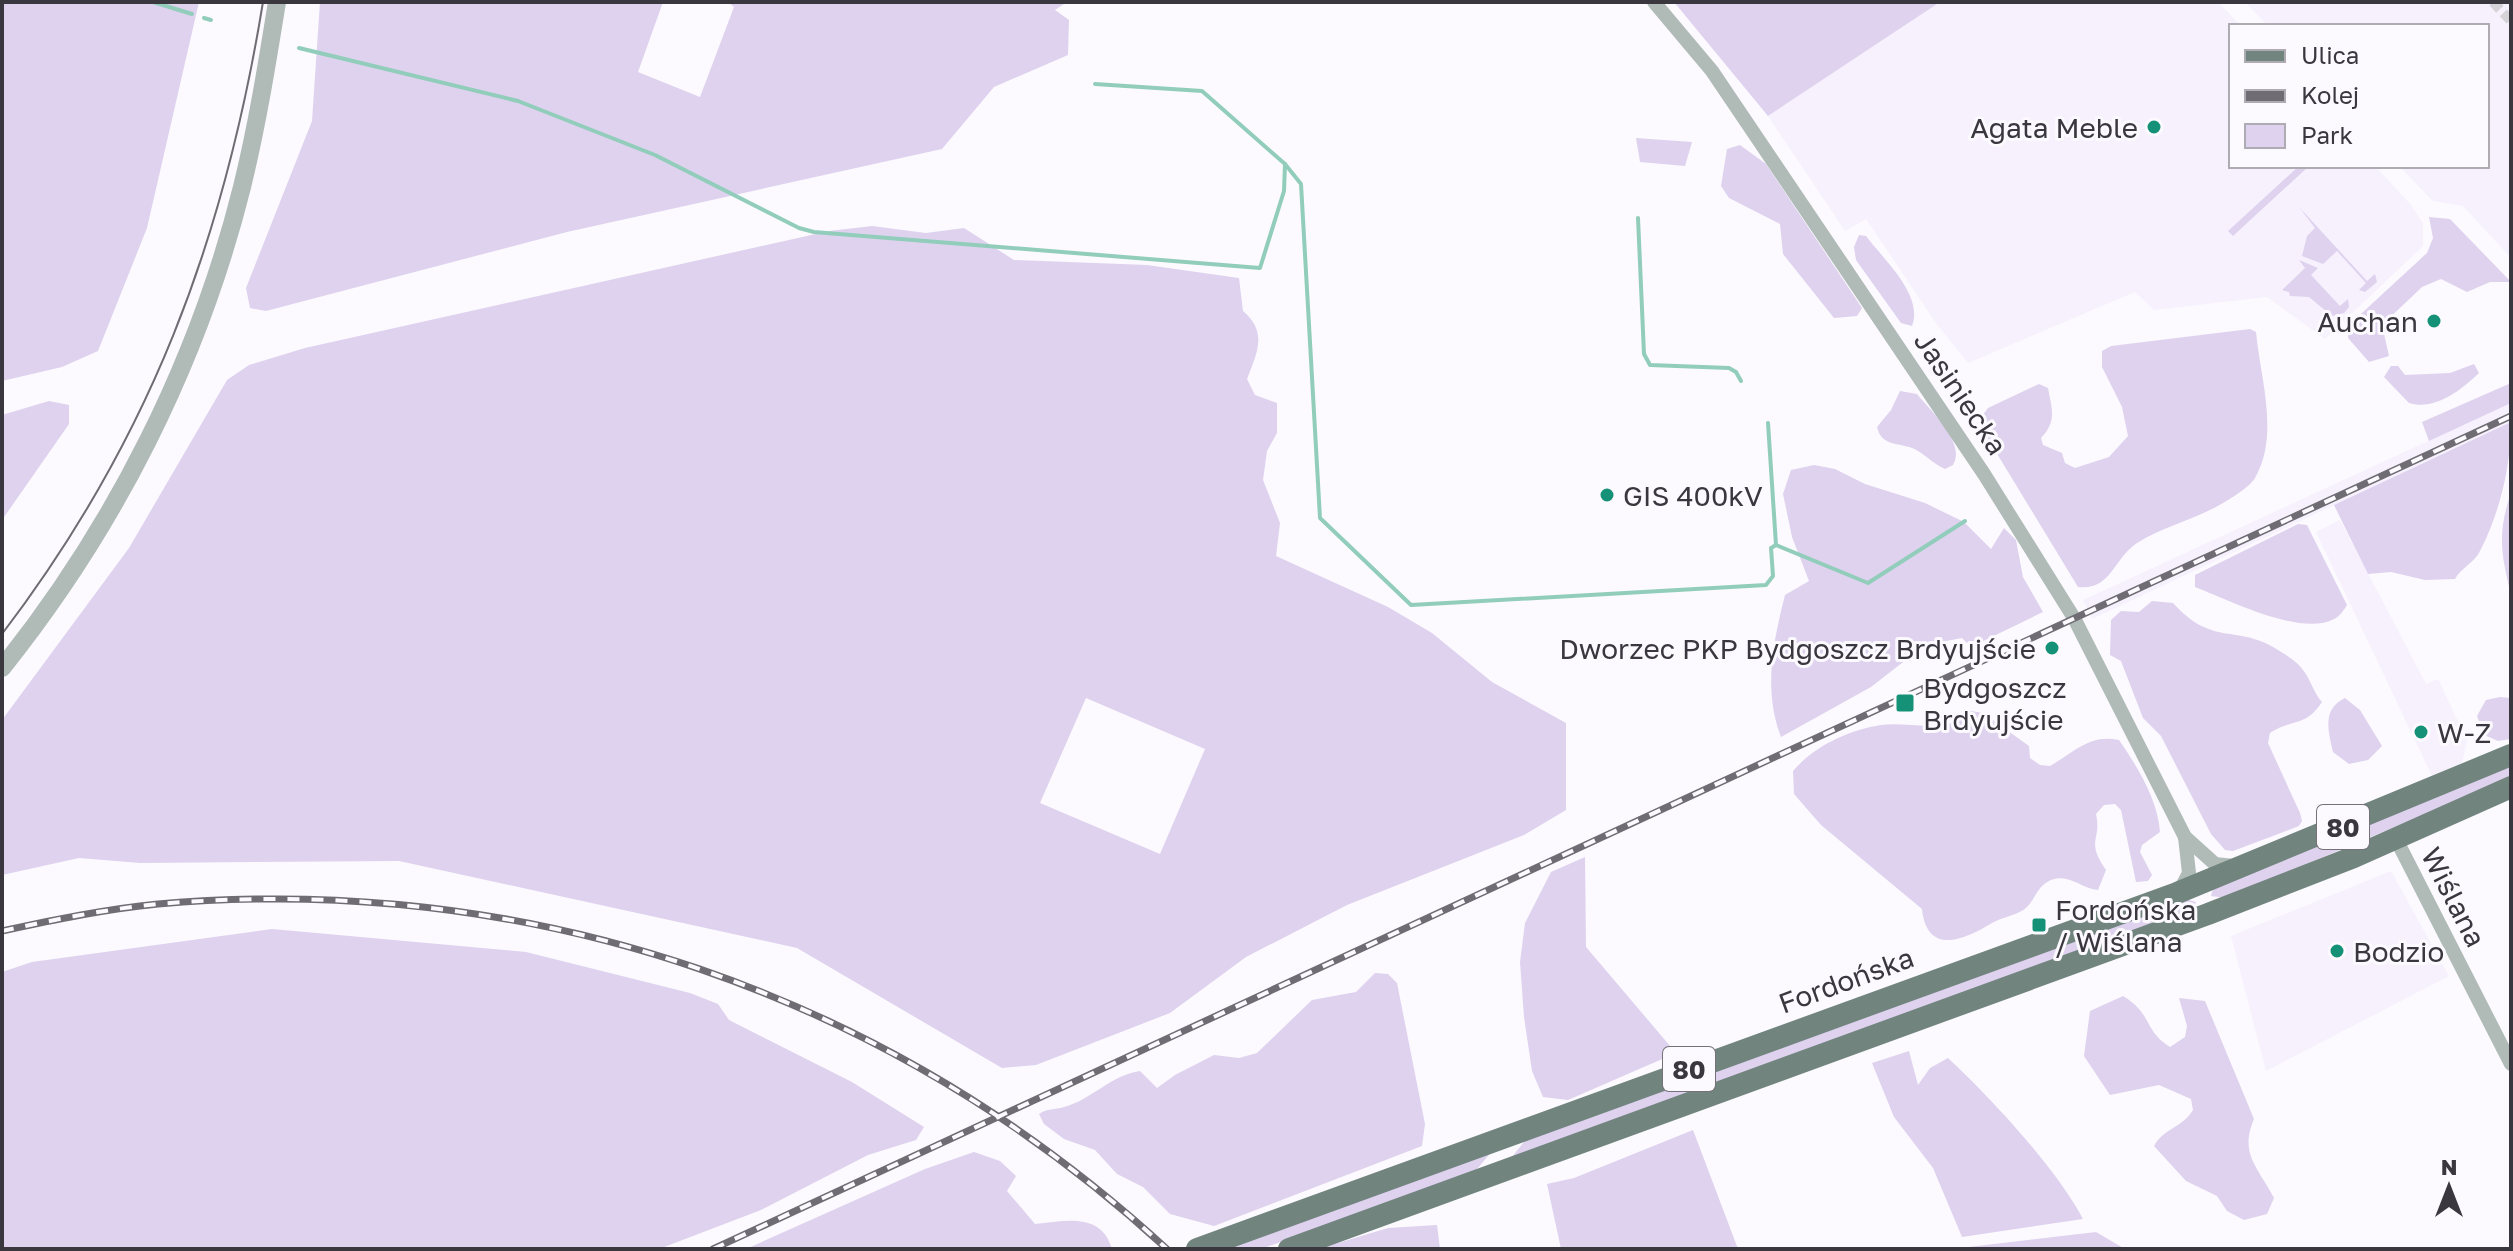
<svg xmlns="http://www.w3.org/2000/svg" width="2513" height="1251" font-family="'Golos Text',sans-serif">
<style>
.built{fill:#f6f1fd}
.green{fill:#ded2ef;fill-rule:evenodd}
.lines{fill:none;stroke-linecap:round;stroke-linejoin:round}
.stream{stroke:#91cdba;stroke-width:4}
.pedestrian-tunnel{stroke:#d5d3d8;stroke-width:10;stroke-dasharray:10 5;stroke-linecap:butt}
.minor{stroke:#b0bbb7;stroke-width:14}
.tertiary{stroke:#b0bbb7;stroke-width:18}
.primary{stroke:#71857e;stroke-width:22}
.tram{stroke:#6f6c73;stroke-width:2}
.rail-casing{stroke:#6f6c73;stroke-width:7}
.rail{stroke:#fcfafe;stroke-width:4;stroke-dasharray:12;stroke-linecap:butt}
.poi-dot{fill:#159177;stroke:#fcfafe;stroke-width:3}
.labels{text-anchor:middle;dominant-baseline:central;stroke-width:6;stroke-linejoin:round;paint-order:stroke}
.shield{fill:#fcfafe;stroke:#747278;stroke-width:2}
.shield-label{font-size:26px;font-weight:bold;fill:#3a373f}
.poi-label{font-size:28px;fill:#3a373f;stroke:#fcfafe;text-anchor:start}
.street-label{font-size:28px;fill:#3a373f;stroke:#fcfafe}
</style>
<rect width="100%" height="100%" fill="#fcfafe"/>
<g class="built">
<polygon points="1940,2 2218,2 2241,26 2231,26 2231,166 2375,166 2411,205 2423,223 2423,246 2325,339 2267,297 2154,310 2135,292 1968,363 1936,323 1866,219 1845,231 1768,116"/>
<polygon points="2245,2 2511,2 2511,258 2463,206 2433,201 2399,166 2487,166 2487,26 2268,26"/>
<polygon points="2511,403 2511,422 2092,619 2083,600"/>
<polygon points="2340,520 2426,684 2438,679 2467,741 2462,763 2433,778 2316,532"/>
<polygon points="2391,871 2449,976 2266,1071 2231,936"/>
</g>
<g class="green">
<polygon points="2,2 199,2 147,228 98,351 62,367 2,381"/>
<polygon points="320,2 663,2 638,72 700,97 734,7 728,2 1067,2 1055,10 1069,20 1068,55 994,87 942,149 567,232 266,311 250,308 246,288 312,121"/>
<polygon points="1674,2 1940,2 1768,116"/>
<polygon points="1636,138 1692,142 1685,166 1640,162"/>
<polygon points="1740,145 1766,164 1862,308 1857,316 1834,318 1783,254 1780,224 1729,198 1721,186 1727,149"/>
<polygon points="2299,166 2309,166 2233,236 2228,231"/>
<polygon points="2299,207 2367,281 2375,274 2377,282 2365,292 2359,290 2366,283 2337,251 2323,264 2302,256 2307,236 2315,228"/>
<polygon points="2429,217 2450,219 2511,282 2490,282 2467,292 2441,279 2422,287 2382,325 2389,356 2369,362 2348,338 2349,325 2427,253 2433,238"/>
<path d="M 872,226 L 926,233 L 964,228 L 1014,260 L 1147,265 L 1239,278 L 1243,311 C 1268,332 1257,353 1247,379 L 1255,395 L 1277,403 L 1277,433 L 1267,451 L 1263,480 L 1280,523 L 1276,556 L 1388,607 L 1432,633 L 1492,682 L 1566,723 L 1566,810 L 1524,835 L 1347,905 L 1246,957 L 1170,1013 L 1036,1065 L 1002,1068 L 797,948 L 399,861 L 140,863 L 79,858 L 2,875 L 2,720 L 129,548 L 227,380 L 249,365 L 305,348 L 829,231 ZM 1086,698 L 1205,749 L 1160,854 L 1040,803 Z"/>
<path d="M 1859,235 L 1866,236 C 1883,259 1924,295 1912,326 L 1901,323 L 1856,260 L 1854,247 Z"/>
<polygon points="2299,260 2318,268 2311,275 2340,306 2348,299 2349,307 2344,313 2332,316 2309,297 2290,296 2289,292 2282,290 2305,268"/>
<path d="M 2250,329 L 2256,332 C 2260,377 2280,435 2255,478 C 2249,488 2227,501 2216,507 C 2191,520 2161,528 2137,543 C 2113,559 2111,591 2078,587 L 1982,429 L 1980,419 L 1988,408 L 2039,384 L 2048,388 C 2052,410 2057,421 2041,438 L 2043,445 L 2062,453 L 2065,463 L 2075,468 L 2109,457 L 2128,436 L 2122,407 L 2102,367 L 2102,351 L 2111,346 Z"/>
<path d="M 2474,364 L 2479,373 C 2461,390 2435,411 2409,403 L 2384,377 L 2391,366 L 2398,366 L 2405,375 L 2450,373 Z"/>
<polygon points="2511,383 2511,403 2429,441 2422,422"/>
<path d="M 1900,391 L 1917,394 C 1930,410 1967,444 1953,465 L 1945,469 C 1934,464 1928,457 1918,451 C 1903,441 1882,449 1877,427 L 1891,410 Z"/>
<polygon points="49,401 69,405 69,424 2,520 2,415"/>
<path d="M 2511,422 C 2511,466 2500,512 2480,551 C 2475,562 2461,568 2455,579 L 2425,580 L 2391,572 L 2368,574 L 2334,505 Z"/>
<path d="M 1814,465 L 1835,469 L 1865,484 L 1925,503 L 1964,522 L 1991,549 L 2004,528 L 2016,540 L 2023,577 L 2043,612 L 1971,647 L 1962,638 L 1925,645 L 1871,687 L 1781,737 C 1763,690 1773,642 1785,595 L 1809,581 L 1792,537 L 1783,494 L 1791,470 Z"/>
<path d="M 2511,493 L 2511,595 C 2501,554 2497,533 2511,493 Z"/>
<path d="M 2298,524 L 2307,525 L 2347,605 C 2344,610 2339,617 2334,619 C 2301,637 2229,600 2195,587 L 2195,575 Z"/>
<path d="M 2152,601 L 2173,603 C 2212,646 2234,625 2273,647 C 2283,653 2297,661 2303,670 C 2311,680 2313,692 2322,702 C 2305,728 2292,718 2270,733 L 2268,743 L 2300,813 L 2302,821 L 2299,826 L 2233,851 L 2225,850 L 2211,834 L 2161,736 L 2143,718 L 2121,661 L 2110,655 L 2111,620 L 2121,611 L 2139,612 Z"/>
<polygon points="2500,697 2511,698 2511,739 2498,741 2484,735 2477,716 2486,700"/>
<path d="M 2345,698 L 2360,710 L 2382,746 L 2368,760 L 2349,764 L 2333,752 C 2328,730 2322,709 2345,698 Z"/>
<path d="M 1971,711 L 1983,713 L 2029,746 L 2030,758 L 2040,765 L 2050,766 C 2075,752 2089,734 2119,740 C 2137,766 2158,800 2160,832 L 2142,845 L 2140,852 L 2152,875 L 2148,881 L 2136,882 L 2121,810 L 2115,804 L 2104,805 L 2096,814 C 2102,841 2085,840 2106,870 L 2098,890 C 2082,889 2069,873 2051,880 C 2037,886 2036,898 2027,907 C 2019,915 2002,917 1992,923 C 1966,939 1927,957 1922,909 L 1821,825 L 1794,794 L 1793,771 C 1814,746 1849,730 1881,725 C 1911,721 1947,736 1971,711 Z"/>
<polygon points="2511,763 2511,778 2226,898 2211,896 2213,889"/>
<polygon points="1585,857 1586,947 1676,1053 1568,1100 1543,1097 1532,1071 1524,1017 1520,962 1525,923 1551,872"/>
<polygon points="2186,899 2196,902 2191,914 1508,1162 1527,1138"/>
<polygon points="272,929 526,952 690,993 718,1004 729,1020 852,1082 924,1127 916,1140 868,1155 761,1210 659,1249 2,1249 2,972 32,962"/>
<path d="M 1375,973 L 1388,974 L 1397,983 L 1425,1124 L 1422,1146 L 1214,1226 L 1170,1214 L 1143,1187 L 1117,1174 L 1095,1150 L 1064,1139 L 1044,1124 L 1039,1114 C 1048,1108 1054,1110 1064,1107 C 1091,1100 1111,1075 1140,1071 L 1157,1088 L 1175,1075 L 1214,1055 L 1239,1058 L 1257,1053 L 1312,1000 L 1356,992 Z"/>
<path d="M 2123,996 C 2153,1014 2143,1030 2170,1047 L 2185,1037 L 2187,1026 L 2179,998 L 2205,1001 L 2254,1119 C 2239,1154 2258,1167 2274,1198 L 2267,1214 L 2244,1220 L 2227,1211 L 2217,1196 L 2186,1181 L 2154,1146 C 2163,1129 2183,1127 2193,1110 L 2191,1099 L 2159,1085 L 2110,1095 L 2084,1056 L 2090,1011 Z"/>
<path d="M 1909,1051 L 1918,1085 L 1930,1068 L 1948,1058 C 1990,1097 2057,1169 2083,1219 L 1962,1237 L 1933,1168 L 1894,1117 L 1872,1063 Z"/>
<polygon points="1693,1130 1738,1249 1561,1249 1547,1184 1574,1178"/>
<polygon points="1492,1151 1473,1174 1261,1249 1222,1249"/>
<path d="M 974,1152 L 1000,1161 L 1016,1176 L 1007,1191 L 1035,1224 C 1066,1221 1101,1212 1112,1249 L 746,1249 L 925,1169 Z"/>
<polygon points="1437,1225 1440,1249 1318,1249 1388,1228"/>
<polygon points="2096,1232 2125,1249 1952,1249"/>
</g>
<g class="lines">
<g class="stream">
<polyline points="153,2 192,14"/>
<polyline points="204,18 211,20"/>
<polyline points="299,48 518,101 655,155 799,228 814,232 1260,268 1284,191 1285,164"/>
<polyline points="1095,84 1202,91 1285,164 1301,184 1320,518 1411,605 1766,585 1773,576 1771,548 1776,545 1868,583 1965,521"/>
<polyline points="1638,218 1644,354 1650,365 1729,368 1736,372 1741,381"/>
<polyline points="1768,423 1776,545"/>
</g>
<polyline class="pedestrian-tunnel" points="2493,2 2511,21"/>
<g class="minor">
<polyline points="1654,2 1712,71 1984,474 2074,618 2185,837 2215,864 2234,866"/>
<polyline points="2396,839 2511,1064"/>
<polyline points="2180,890 2189,873 2185,837"/>
</g>
<path class="tertiary" d="M 2,668 C 115,527 198,363 242,187 C 257,126 267,64 277,2"/>
<g class="primary">
<polyline points="1197,1249 2177,893 2511,755"/>
<polyline points="1289,1249 2208,914 2354,857 2511,787"/>
</g>
<path class="tram" d="M 2,634 C 150,440 224,241 263,2"/>
<g class="rail-casing">
<g id="rail">
<path d="M 2,931 C 53,920 106,909 158,904 C 534,872 889,994 1167,1249"/>
<polyline points="713,1249 2511,416"/>
</g>
</g>
<use href="#rail" class="rail"/>
</g>
<g class="poi-dot">
<circle cx="2154" cy="127" r="8"/>
<circle cx="2434" cy="321" r="8"/>
<circle cx="1607" cy="495" r="8"/>
<circle cx="2052" cy="648" r="8"/>
<rect x="1895" y="693" width="20" height="20" rx="4"/>
<circle cx="2421" cy="732" r="8"/>
<rect x="2031" y="917" width="16" height="16" rx="4"/>
<circle cx="2337" cy="951" r="8"/>
</g>
<g class="labels">
<g class="shield">
<rect x="2317" y="805" width="52" height="44" rx="6"/>
<rect x="1663" y="1047" width="52" height="44" rx="6"/>
</g>
<g class="shield-label">
<text x="2343" y="827">80</text>
<text x="1689" y="1069">80</text>
</g>
<g class="poi-label">
<text x="2138" y="127" text-anchor="end">Agata Meble</text>
<text x="2418" y="321" text-anchor="end">Auchan</text>
<text x="1623" y="495">GIS 400kV</text>
<text x="2036" y="648" text-anchor="end">Dworzec PKP Bydgoszcz Brdyujście</text>
<text x="1923" y="687">Bydgoszcz<tspan x="1923" dy="32">Brdyujście</tspan></text>
<text x="2437" y="732">W-Z</text>
<text x="2055" y="909">Fordońska<tspan x="2055" dy="32">/ Wiślana</tspan></text>
<text x="2353" y="951">Bodzio</text>
</g>
<g class="street-label">
<text transform="translate(1961 393) rotate(56)">Jasiniecka</text>
<text transform="translate(2454 897) rotate(63)">Wiślana</text>
<text transform="translate(1846 980) rotate(-20)">Fordońska</text>
</g>
</g>
<rect width="2513" height="1251" fill="none" stroke="#3a373f" stroke-width="8"/>
<rect x="2229" y="24" width="260" height="144" fill="#fcfafe" stroke="#aeacb2" stroke-width="2"/>
<rect x="2245" y="50" width="40" height="12" fill="#71857e" stroke="#aeacb2" stroke-width="2"/>
<text x="2301" y="64" font-size="24" fill="#3a373f">Ulica</text>
<rect x="2245" y="90" width="40" height="12" fill="#6f6c73" stroke="#aeacb2" stroke-width="2"/>
<text x="2301" y="104" font-size="24" fill="#3a373f">Kolej</text>
<rect x="2245" y="124" width="40" height="24" fill="#ded2ef" stroke="#aeacb2" stroke-width="2"/>
<text x="2301" y="144" font-size="24" fill="#3a373f">Park</text>
<g transform="translate(2449 1187)" stroke="#fcfafe" stroke-width="6" paint-order="stroke">
<path d="M0-6L14 30L0 20L-14 30Z" fill="#3a373f"/>
<text y="-12" font-size="22" font-weight="bold" text-anchor="middle" fill="#3a373f">N</text>
</g>
</svg>
